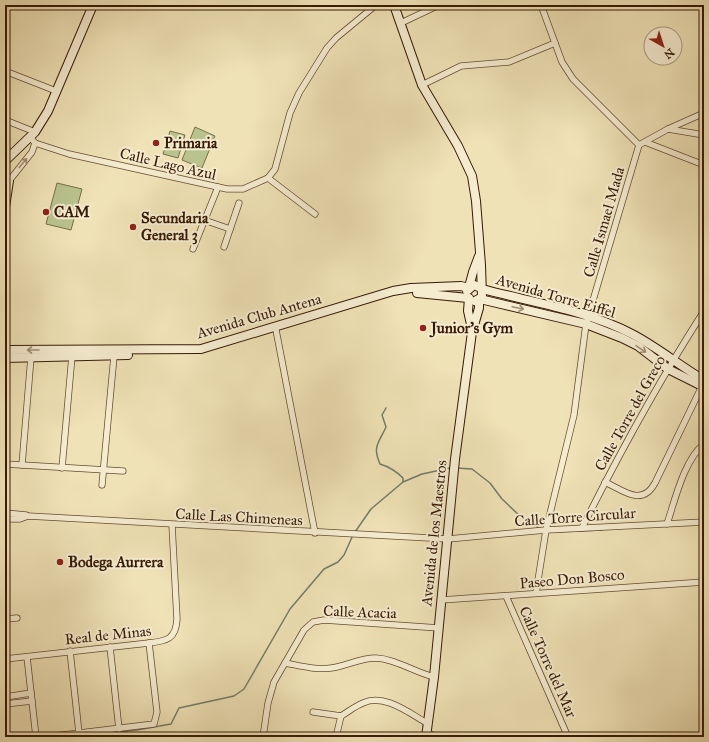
<svg xmlns="http://www.w3.org/2000/svg" width="709" height="742" font-family="'IM FELL Great Primer',serif">
<style>
.green{fill:#b9c38e;stroke:#786e4a}
.lines{fill:none;stroke-linecap:round;stroke-linejoin:round}
.stream{stroke:#727c6b;stroke-width:1.5}
.street-casing{stroke:#654c32;stroke-width:7}
.secondary-casing{stroke:#371a06;stroke-width:10}
.street{stroke:#f5ecd0;stroke-width:5.5}
.secondary{stroke:#f5ecd0;stroke-width:8}
.oneway{stroke:#a08e75}
.poi-dot{fill:#8f2418;stroke:#f5ecd0;stroke-width:1.5}
.labels{text-anchor:middle;dominant-baseline:central;stroke-width:4;stroke-linejoin:round;paint-order:stroke}
.poi-label{font-size:15px;font-weight:bold;fill:#371a06;stroke:#f5ecd0;text-anchor:start}
.street-label{font-size:15px;fill:#371a06;stroke:#f5ecd0}
</style>
<rect width="100%" height="100%" fill="#efe2b6"/>
<filter id="stains"><feTurbulence type="fractalNoise" baseFrequency=".005" numOctaves="4"/><feColorMatrix values="0 0 0 0 .2 0 0 0 0 .09 0 0 0 0 .02 0 0 0 .5 -.17"/></filter>
<radialGradient id="worn" r=".72"><stop offset=".6" stop-color="#630" stop-opacity="0"/><stop offset="1" stop-color="#630" stop-opacity=".3"/></radialGradient>
<g class="green">
<polygon points="195,127 215,136 202,168 182,160"/>
<polygon points="170,131 185,135 178,158 163,154"/>
<polygon points="57,183 82,189 71,230 46,224"/>
</g>
<g class="lines">
<g class="stream">
<polyline points="456,468 472,469 490,483 502,499 521,517 539,528"/>
<polyline points="403,482 422,474 450,468"/>
<path d="M 355,532 L 371,509 L 403,482 L 403,478 C 396,471 390,467 380,464 C 372,446 379,443 386,427 L 382,415 L 386,408"/>
<polyline points="554,532 602,530"/>
<polyline points="72,737 137,730 171,724 179,708 234,696 244,689 290,609 324,569 338,562 344,555 353,535"/>
</g>
<g class="street-casing">
<g id="street">
<polyline points="401,23 439,5"/>
<polyline points="5,71 56,91"/>
<polyline points="422,85 461,66 509,62 555,43"/>
<polyline points="5,120 35,132"/>
<polyline points="668,129 704,135"/>
<polyline points="30,137 35,143 69,154 227,189 243,189 268,178 275,169 290,113 299,93 327,48 336,38 376,5"/>
<polyline points="645,142 704,165"/>
<polyline points="639,145 668,129 704,113"/>
<polyline points="268,178 315,214"/>
<polyline points="9,181 32,152 35,143"/>
<polyline points="204,220 230,229"/>
<polyline points="224,247 239,203"/>
<polyline points="193,249 218,187"/>
<polyline points="276,330 315,533"/>
<polyline points="5,464 123,471"/>
<polyline points="22,465 31,357"/>
<polyline points="62,468 72,356"/>
<path d="M 605,482 C 624,491 642,507 655,483 L 702,386"/>
<polyline points="102,485 114,356"/>
<polyline points="5,513 26,515"/>
<polyline points="5,519 20,519 28,516 448,539 546,530 704,522"/>
<path d="M 667,524 C 675,500 684,460 704,444"/>
<path d="M 582,528 C 619,454 659,381 704,311"/>
<polyline points="536,593 546,530 574,415 586,324 639,145 573,79 562,62 541,5"/>
<polyline points="506,596 568,737"/>
<polyline points="441,600 704,582"/>
<polyline points="5,619 17,618"/>
<polyline points="110,647 119,729"/>
<polyline points="70,651 79,733"/>
<polyline points="27,657 36,737"/>
<path d="M 5,659 L 149,643 C 167,641 176,639 177,619 L 172,525"/>
<path d="M 285,663 C 301,666 315,670 331,668 C 346,666 360,658 376,658 C 396,659 414,672 434,677"/>
<polyline points="5,697 31,693"/>
<polyline points="5,704 32,701"/>
<polyline points="313,712 341,716"/>
<path d="M 341,716 C 348,712 355,706 363,703 C 384,693 409,713 427,723"/>
<polyline points="426,732 436,737"/>
<polyline points="378,736 380,737"/>
<polyline points="46,737 154,724 157,712 149,643"/>
<polyline points="263,737 268,703 274,682 304,630 313,622 324,620 439,628"/>
<polyline points="336,737 341,716"/>
</g>
</g>
<g class="secondary-casing">
<g id="secondary">
<polyline points="394,5 422,85 458,146 472,176 476,201 481,265 482,297 475,301"/>
<polyline points="5,161 35,132 48,111 93,5"/>
<polyline points="5,176 9,181 5,207"/>
<polyline points="469,287 473,272 479,256"/>
<path d="M 482,289 C 531,302 586,310 632,334 C 657,347 680,366 704,380"/>
<polyline points="467,291 474,285 481,288"/>
<polyline points="417,293 468,298"/>
<polyline points="469,298 468,311 472,329"/>
<polyline points="480,299 586,324 622,338 638,346 668,369 704,387"/>
<polyline points="5,350 201,349 393,291 411,288 461,286 469,288"/>
<polyline points="5,358 128,355"/>
<polyline points="426,737 434,677 455,459 472,332 479,308 479,300"/>
</g>
</g>
<use href="#street" class="street"/>
<use href="#secondary" class="secondary"/>
</g>
<defs><path id="oneway-shaft" d="M-6 0H5M1.5-3L5.5 0L1.5 3" fill="none" stroke-width="1.6" stroke-linecap="round" stroke-linejoin="round"/></defs>
<g class="oneway">
<use href="#oneway-shaft" transform="translate(23 163) rotate(-50)"/>
<use href="#oneway-shaft" transform="translate(518 308) rotate(12)"/>
<use href="#oneway-shaft" transform="translate(641 349) rotate(34)"/>
<use href="#oneway-shaft" transform="translate(33 350) rotate(-180)"/>
</g>
<g class="poi-dot">
<circle cx="156" cy="143" r="4"/>
<circle cx="46" cy="212" r="4"/>
<circle cx="133" cy="227" r="4"/>
<circle cx="423" cy="328" r="4"/>
<circle cx="60" cy="562" r="4"/>
</g>
<g class="labels">
<g class="poi-label">
<text x="164" y="143">Primaria</text>
<text x="54" y="212">CAM</text>
<text x="141" y="218">Secundaria<tspan x="141" dy="17">General 3</tspan></text>
<text x="431" y="328">Junior's Gym</text>
<text x="68" y="562">Bodega Aurrera</text>
</g>
<g class="street-label">
<text transform="translate(168 164) rotate(13)">Calle Lago Azul</text>
<text transform="translate(604 222) rotate(-74)">Calle Ismael Mada</text>
<text transform="translate(556 296) rotate(16)">Avenida Torre Eiffel</text>
<text transform="translate(259 316) rotate(-16)">Avenida Club Antena</text>
<text transform="translate(630 413) rotate(-61)">Calle Torre del Greco</text>
<text transform="translate(239 517) rotate(3)">Calle Las Chimeneas</text>
<text transform="translate(575 517) rotate(-4)">Calle Torre Circular</text>
<text transform="translate(434 533) rotate(-84)">Avenida de los Maestros</text>
<text transform="translate(572 579) rotate(-5)">Paseo Don Bosco</text>
<text transform="translate(360 612) rotate(2)">Calle Acacia</text>
<text transform="translate(108 635) rotate(-6)">Real de Minas</text>
<text transform="translate(548 662) rotate(66)">Calle Torre del Mar</text>
</g>
</g>
<rect width="709" height="742" fill="none" stroke="#efe2b6" stroke-width="20"/>
<rect x="6" y="6" width="697" height="730" fill="none" stroke="#371a06" stroke-width="2"/>
<rect x="10" y="10" width="689" height="722" fill="none" stroke="#371a06"/>
<g transform="translate(663 46) rotate(141)"><circle r="19" fill="#f5ecd0" stroke="#a9987f"/>
<path d="M0-3L7 15L0 10L-7 15Z" fill="#8f2418"/>
<text y="-6" font-size="11" font-weight="bold" text-anchor="middle" fill="#371a06">N</text>
</g>
<rect width="100%" height="100%" filter="url(#stains)"/>
<rect width="100%" height="100%" fill="url(#worn)"/>
</svg>
